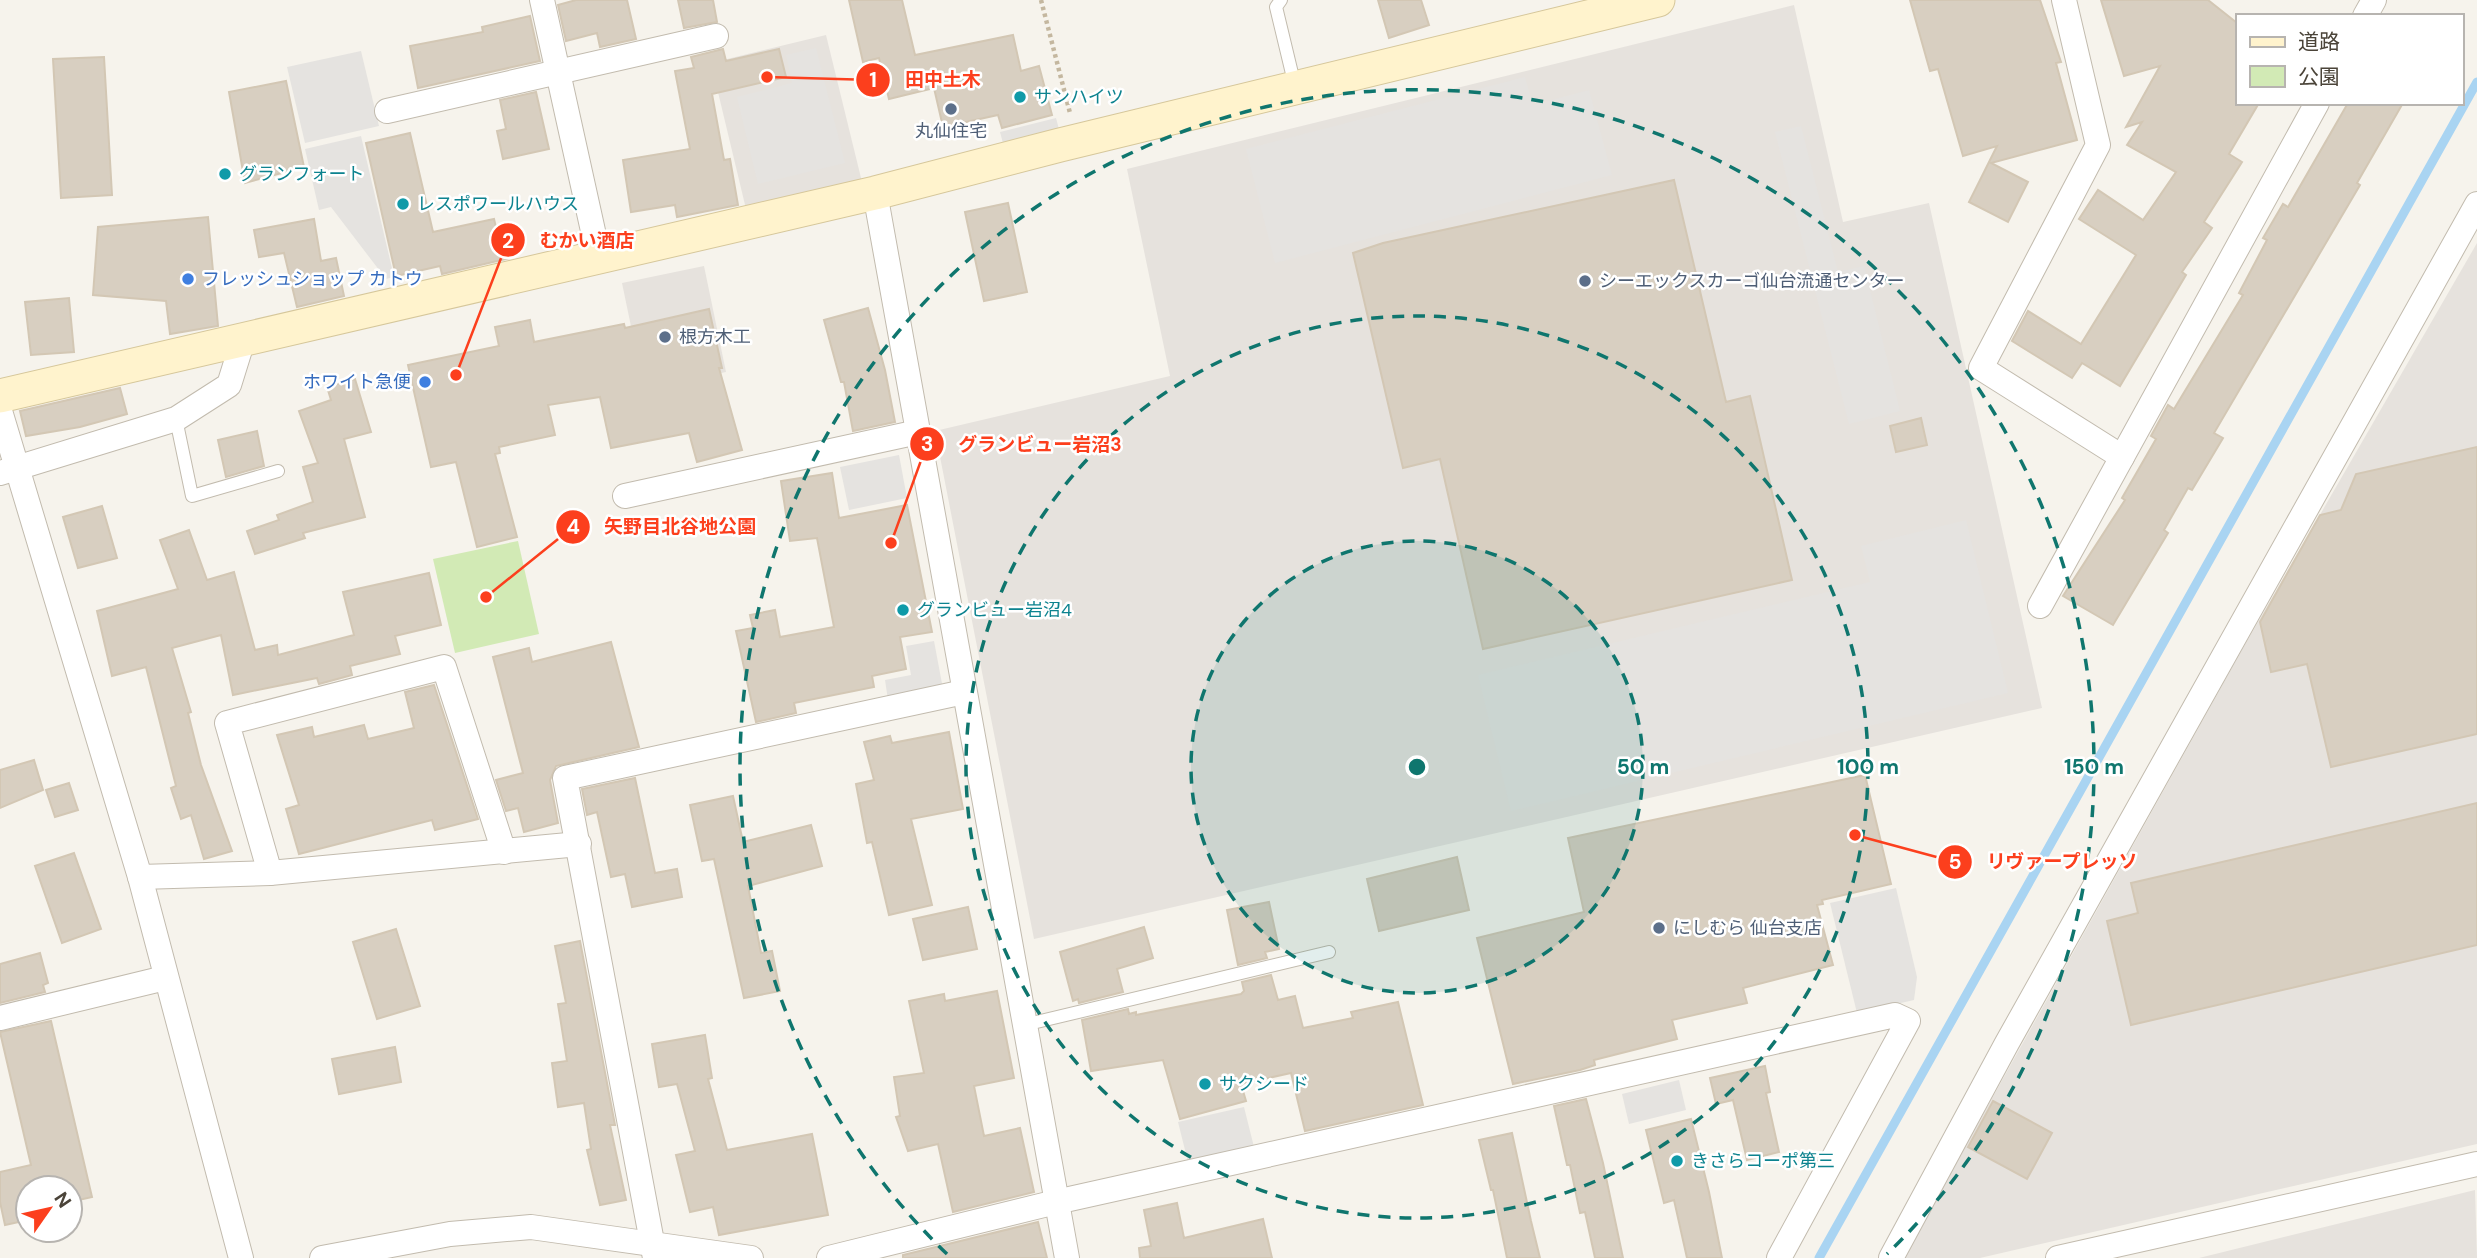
<svg xmlns="http://www.w3.org/2000/svg" width="2477" height="1258" font-family="'DM Sans','Noto Sans JP',sans-serif">
<style>
.industrial{fill:#e6e2dd}
.green{fill:#d2eab5}
.parking{fill:#e5e3e0}
.lines{fill:none;stroke-linecap:round;stroke-linejoin:round}
.stream{stroke:#a9d4f2;stroke-width:9}
.building{fill:#d8cfc1;stroke:#d3c7b4;stroke-width:2}
.lane-casing{stroke:#c2bbae;stroke-width:14}
.street-casing{stroke:#c2bbae;stroke-width:26}
.secondary-casing{stroke:#d6c79b;stroke-width:35}
.path{stroke:#c4b79f;stroke-width:4.5;stroke-dasharray:3.5 3.5;stroke-linecap:butt}
.lane{stroke:#fff;stroke-width:12}
.street{stroke:#fff;stroke-width:24}
.secondary{stroke:#fff3cd;stroke-width:33}
.ring{fill:none;stroke:#0f766e;stroke-width:3.5;stroke-dasharray:12 9}
.culture-dot{fill:#0f9aa8;stroke:#fff;stroke-width:2.5}
.service-dot{fill:#5c6f8a;stroke:#fff;stroke-width:2.5}
.shop-dot{fill:#3f7fe0;stroke:#fff;stroke-width:2.5}
.labels{text-anchor:middle;dominant-baseline:central;stroke-width:5;stroke-linejoin:round;paint-order:stroke}
.culture-label{font-size:18px;fill:#0d838f;stroke:#fff;text-anchor:start}
.service-label{font-size:18px;fill:#4e5e75;stroke:#fff;text-anchor:start}
.shop-label{font-size:18px;fill:#366cbe;stroke:#fff;text-anchor:start}
.centre{fill:#0f766e;stroke:#fff;stroke-width:3.5}
.ring-label{font-size:21px;text-anchor:middle;font-weight:bold;fill:#0f766e;stroke:#fff;stroke-width:5;stroke-linejoin:round;paint-order:stroke}
.leader{fill:none;stroke:#fc3f1d;stroke-width:2.5}
.callout-dot{fill:#fc3f1d;stroke:#fff;stroke-width:2.5}
.mark-label{font-size:21px;text-anchor:middle;font-weight:bold;fill:#fff}
.callout-label{font-size:19px;text-anchor:middle;font-weight:bold;fill:#fc3f1d;stroke:#fff;stroke-width:5;stroke-linejoin:round;paint-order:stroke}
</style>
<rect width="100%" height="100%" fill="#f6f3ec"/>
<g class="industrial">
<polygon points="1794,5 1843,222 1929,203 2042,708 1034,939 935,431 1170,376 1127,169"/>
<polygon points="826,35 862,182 746,209 711,63"/>
<polygon points="2477,243 2477,1144 1980,1258 1903,1258 2243,648"/>
<polygon points="704,266 726,372 644,389 622,283"/>
<polygon points="2475,1190 2477,1258 2199,1258"/>
</g>
<polygon class="green" points="518,541 539,634 455,653 433,559"/>
<g class="parking">
<polygon points="816,48 845,163 758,184 737,97 792,83 786,55"/>
<polygon points="361,51 379,126 305,143 287,67"/>
<polygon points="1525,77 1533,105 1589,90 1612,175 1275,263 1246,149"/>
<polygon points="1056,118 1060,133 1004,147 1000,132"/>
<polygon points="1801,126 1838,272 1864,266 1900,411 1849,424 1775,132"/>
<polygon points="361,136 394,277 386,279 331,207 319,210 305,149"/>
<polygon points="899,455 907,498 849,510 840,467"/>
<polygon points="1966,520 2008,693 1511,811 1478,675 1870,582 1861,546"/>
<polygon points="934,641 943,689 888,700 885,680 911,675 906,646"/>
<polygon points="1896,888 1917,977 1914,1000 1857,1013 1830,903"/>
<polygon points="1679,1080 1686,1110 1629,1124 1622,1094"/>
<polygon points="1244,1107 1254,1147 1188,1162 1178,1122"/>
</g>
<g class="lines">
<polyline class="stream" points="1819,1258 2477,82"/>
</g>
<g class="building">
<polygon points="576,0 627,0 636,39 600,47 597,33 566,41 558,5"/>
<polygon points="678,0 713,0 717,22 684,28"/>
<polygon points="849,0 902,0 915,55 1013,35 1021,71 1039,66 1052,115 1002,128 998,115 943,127 934,88 889,99 879,58 863,62"/>
<polygon points="1378,0 1421,0 1429,25 1389,38"/>
<polygon points="1910,0 2040,0 2061,62 2056,63 2077,140 1991,163 2028,182 2008,222 1969,202 1997,146 1963,156 1938,69 1930,71"/>
<polygon points="2101,0 2208,0 2237,23 2237,103 2259,103 2229,154 2242,162 2204,222 2212,228 2182,272 2186,275 2120,386 2082,363 2072,378 2012,341 2028,311 2081,344 2136,255 2079,219 2098,190 2143,220 2176,172 2127,145 2142,122 2126,127 2160,66 2124,76"/>
<polygon points="530,16 540,61 418,88 410,46 483,32 482,27"/>
<polygon points="723,49 726,61 779,49 786,77 712,94 724,160 730,159 738,205 677,217 675,205 631,212 623,160 690,149 675,71 694,68 691,57"/>
<polygon points="104,57 112,195 61,198 53,59"/>
<polygon points="286,81 304,167 245,183 229,92"/>
<polygon points="536,92 549,149 503,159 497,131 506,129 500,100"/>
<polygon points="2348,103 2403,103 2357,183 2360,185 2214,433 2223,438 2192,490 2188,488 2164,530 2168,533 2113,625 2063,596 2125,500 2122,498 2156,439 2151,436 2168,405 2174,409 2243,295 2239,293 2267,240 2263,238 2283,204 2288,207"/>
<polygon points="410,133 433,232 494,219 499,240 506,238 510,258 442,274 440,266 396,276 366,143"/>
<polygon points="1674,180 1726,402 1750,396 1792,580 1483,649 1440,459 1403,468 1353,253 1383,243"/>
<polygon points="1008,203 1027,292 984,301 965,212"/>
<polygon points="208,217 218,326 170,334 166,301 93,295 98,227"/>
<polygon points="314,219 321,261 336,258 344,296 297,307 284,253 259,257 254,230"/>
<polygon points="69,298 74,352 31,355 25,302"/>
<polygon points="868,308 885,370 895,422 853,431 844,382 841,382 824,320"/>
<polygon points="709,309 722,368 719,368 742,450 697,462 689,433 611,448 600,397 548,405 555,435 499,447 500,453 495,454 517,537 477,547 456,462 431,467 408,365 499,346 495,327 530,320 534,342 624,324 625,328"/>
<polygon points="355,379 371,432 344,439 365,517 303,533 305,538 255,554 247,531 279,520 277,515 313,502 303,467 318,463 299,411 331,400 327,387"/>
<polygon points="120,388 127,414 80,427 26,436 20,411"/>
<polygon points="1921,418 1927,445 1896,452 1890,426"/>
<polygon points="257,431 264,466 226,477 218,440"/>
<polygon points="2477,447 2477,734 2331,767 2307,664 2271,672 2260,622 2320,515 2341,510 2356,474"/>
<polygon points="832,473 839,518 907,505 932,632 900,637 906,669 872,676 874,687 794,703 796,713 756,722 736,631 753,628 750,615 775,610 780,637 834,627 817,538 790,541 781,481"/>
<polygon points="102,506 117,558 78,568 63,517"/>
<polygon points="189,530 207,580 234,572 255,650 277,645 278,655 354,635 343,592 429,573 441,625 395,636 400,654 350,666 352,675 319,684 317,678 233,695 221,635 172,648 191,712 188,713 201,765 232,851 204,859 191,815 181,819 171,788 176,786 146,667 112,676 97,611 178,589 160,540"/>
<polygon points="611,642 639,747 556,766 550,780 558,823 524,832 518,808 506,811 496,780 523,773 493,657 529,648 532,662"/>
<polygon points="434,685 478,819 435,830 432,820 299,854 286,809 299,805 277,735 312,727 314,737 364,725 368,739 414,728 405,692"/>
<polygon points="949,732 963,809 911,819 932,905 889,915 872,842 867,843 856,784 874,780 864,742 890,736 892,743"/>
<polygon points="34,760 43,790 0,808 0,770"/>
<polygon points="1865,775 1891,884 1822,900 1823,904 1817,905 1833,965 1743,988 1747,1003 1672,1020 1677,1039 1594,1060 1595,1065 1580,1070 1513,1084 1477,938 1584,912 1568,838"/>
<polygon points="635,778 655,873 677,869 682,897 632,907 625,874 611,877 597,812 587,815 582,789"/>
<polygon points="69,783 78,810 55,817 46,790"/>
<polygon points="733,796 743,842 811,825 822,866 748,886 761,953 772,951 780,991 744,998 714,859 702,861 690,805"/>
<polygon points="2477,803 2477,945 2131,1025 2107,921 2138,913 2131,883"/>
<polygon points="74,853 101,929 62,943 35,866"/>
<polygon points="1457,857 1469,910 1379,931 1367,879"/>
<polygon points="1269,902 1279,949 1265,952 1267,958 1238,965 1227,910"/>
<polygon points="968,907 977,949 923,960 913,919"/>
<polygon points="1144,927 1153,958 1117,969 1123,992 1079,1003 1078,999 1073,1001 1060,952"/>
<polygon points="396,929 420,1006 377,1019 353,942"/>
<polygon points="580,941 615,1125 610,1125 626,1200 600,1205 587,1150 591,1149 584,1103 558,1107 552,1063 567,1061 558,1004 566,1003 555,946"/>
<polygon points="40,953 48,983 43,985 45,992 0,1003 0,964"/>
<polygon points="1271,975 1278,1000 1295,996 1303,1028 1353,1018 1351,1012 1398,1002 1423,1105 1305,1131 1291,1073 1241,1084 1246,1101 1180,1119 1163,1060 1091,1071 1082,1020 1128,1009 1129,1014 1136,1012 1136,1015 1241,994 1244,991 1242,982"/>
<polygon points="997,991 1014,1078 974,1086 984,1136 1020,1128 1034,1192 953,1212 938,1144 908,1151 896,1117 900,1116 894,1077 924,1073 909,1001 944,994 945,1001"/>
<polygon points="51,1021 92,1197 70,1202 70,1188 28,1188 28,1220 5,1225 0,1202 0,1172 31,1165 0,1032"/>
<polygon points="705,1035 712,1078 708,1079 727,1150 812,1134 828,1215 719,1235 713,1207 690,1212 676,1155 695,1151 677,1084 659,1087 652,1044"/>
<polygon points="395,1047 401,1082 339,1094 332,1059"/>
<polygon points="1765,1066 1770,1092 1766,1093 1779,1152 1747,1160 1733,1100 1716,1104 1710,1078"/>
<polygon points="1586,1099 1603,1163 1623,1258 1595,1258 1585,1212 1580,1213 1570,1165 1567,1165 1554,1106"/>
<polygon points="1993,1101 2052,1133 2027,1179 1968,1147"/>
<polygon points="1691,1119 1709,1192 1722,1258 1687,1258 1674,1200 1664,1203 1646,1130"/>
<polygon points="1512,1133 1531,1221 1540,1258 1507,1258 1493,1190 1491,1190 1479,1140"/>
<polygon points="1177,1203 1184,1238 1263,1219 1272,1258 1140,1258 1139,1248 1151,1246 1144,1210"/>
<polygon points="1038,1222 1047,1258 903,1258 903,1255"/>
</g>
<g class="lines">
<g class="lane-casing">
<g id="lane">
<polyline points="1281,0 1276,7 1295,86"/>
<polyline points="176,419 192,496 278,471"/>
<polyline points="1024,1025 1329,952"/>
</g>
</g>
<g class="street-casing">
<g id="street">
<polyline points="542,0 599,258"/>
<polyline points="2064,0 2098,145 1981,368 2122,457"/>
<polyline points="2365,16 2374,0"/>
<polyline points="387,111 716,36"/>
<polyline points="875,193 1067,1258"/>
<polyline points="0,411 140,877 241,1258"/>
<polyline points="0,473 176,419 229,385 243,340"/>
<polyline points="625,496 918,432"/>
<polyline points="2040,606 2317,103"/>
<polyline points="270,873 227,723 444,667 504,852"/>
<polyline points="140,877 270,873 579,844"/>
<polyline points="0,1018 165,978"/>
<polyline points="322,1258 450,1234 531,1227 751,1258"/>
<polyline points="655,1258 565,778 964,692"/>
<polyline points="829,1258 1056,1202 1895,1015 1908,1021 1779,1258"/>
<polyline points="1891,1258 2007,1043 2477,204"/>
<polyline points="2058,1258 2477,1164"/>
</g>
</g>
<g class="secondary-casing">
<polyline id="secondary" points="0,396 875,193 1060,145 1658,0"/>
</g>
<polyline class="path" points="1041,0 1070,113"/>
<use href="#lane" class="lane"/>
<use href="#street" class="street"/>
<use href="#secondary" class="secondary"/>
</g>
<circle cx="1417" cy="767" r="226" fill="#0f766e" fill-opacity=".12"/>
<g class="ring">
<circle cx="1417" cy="767" r="226"/>
<circle cx="1417" cy="767" r="451"/>
<path d="M947 1254A677 677 0 1 1 1887 1254"/>
</g>
<g class="culture-dot">
<circle cx="1020" cy="97" r="7"/>
<circle cx="225" cy="174" r="7"/>
<circle cx="403" cy="204" r="7"/>
<circle cx="903" cy="610" r="7"/>
<circle cx="1205" cy="1084" r="7"/>
<circle cx="1677" cy="1161" r="7"/>
</g>
<g class="service-dot">
<circle cx="951" cy="109" r="7"/>
<circle cx="1585" cy="281" r="7"/>
<circle cx="665" cy="337" r="7"/>
<circle cx="1659" cy="928" r="7"/>
</g>
<g class="shop-dot">
<circle cx="188" cy="279" r="7"/>
<circle cx="425" cy="382" r="7"/>
</g>
<g class="labels">
<g class="culture-label">
<text x="1034" y="97">サンハイツ</text>
<text x="239" y="174">グランフォート</text>
<text x="417" y="204">レスポワールハウス</text>
<text x="917" y="610">グランビュー岩沼4</text>
<text x="1219" y="1084">サクシード</text>
<text x="1691" y="1161">きさらコーポ第三</text>
</g>
<g class="service-label">
<text x="951" y="131" text-anchor="middle">丸仙住宅</text>
<text x="1599" y="281">シーエックスカーゴ仙台流通センター</text>
<text x="679" y="337">根方木工</text>
<text x="1673" y="928">にしむら 仙台支店</text>
</g>
<g class="shop-label">
<text x="202" y="279">フレッシュショップ カトウ</text>
<text x="411" y="382" text-anchor="end">ホワイト急便</text>
</g>
</g>
<circle cx="1417" cy="767" r="10" class="centre"/>
<g class="ring-label">
<text x="1643" y="774">50 m</text>
<text x="1868" y="774">100 m</text>
<text x="2094" y="774">150 m</text>
</g>
<path class="leader" d="M767 77L873 80M456 375L508 240M891 543L927 444M486 597L573 527M1855 835L1955 862"/>
<g class="callout-dot">
<circle cx="767" cy="77" r="7"/>
<circle cx="456" cy="375" r="7"/>
<circle cx="891" cy="543" r="7"/>
<circle cx="486" cy="597" r="7"/>
<circle cx="1855" cy="835" r="7"/>
<circle cx="873" cy="80" r="18"/>
<circle cx="508" cy="240" r="18"/>
<circle cx="927" cy="444" r="18"/>
<circle cx="573" cy="527" r="18"/>
<circle cx="1955" cy="862" r="18"/>
</g>
<g class="mark-label">
<text x="873" y="87">1</text>
<text x="508" y="248">2</text>
<text x="927" y="451">3</text>
<text x="573" y="534">4</text>
<text x="1955" y="869">5</text>
</g>
<g class="callout-label">
<text x="943" y="86">田中土木</text>
<text x="587" y="247">むかい酒店</text>
<text x="1040" y="451">グランビュー岩沼3</text>
<text x="680" y="533">矢野目北谷地公園</text>
<text x="2062" y="868">リヴァープレッソ</text>
</g>
<rect x="2236" y="14" width="228" height="91" fill="#ffffff" stroke="#b7b4b0" stroke-width="2"/>
<rect x="2250" y="37" width="35" height="10" fill="#fff3cd" stroke="#b7b4b0" stroke-width="2"/>
<text x="2298" y="49" font-size="21" fill="#4b4439">道路</text>
<rect x="2250" y="66" width="35" height="21" fill="#d2eab5" stroke="#b7b4b0" stroke-width="2"/>
<text x="2298" y="84" font-size="21" fill="#4b4439">公園</text>
<g transform="translate(49 1209) rotate(56)"><circle r="33" fill="#ffffff" stroke="#b7b4b0" stroke-width="2"/>
<path d="M0-5L12 26L0 18L-12 26Z" fill="#fc3f1d"/>
<text y="-10" font-size="19" font-weight="bold" text-anchor="middle" fill="#4b4439">N</text>
</g>
</svg>
